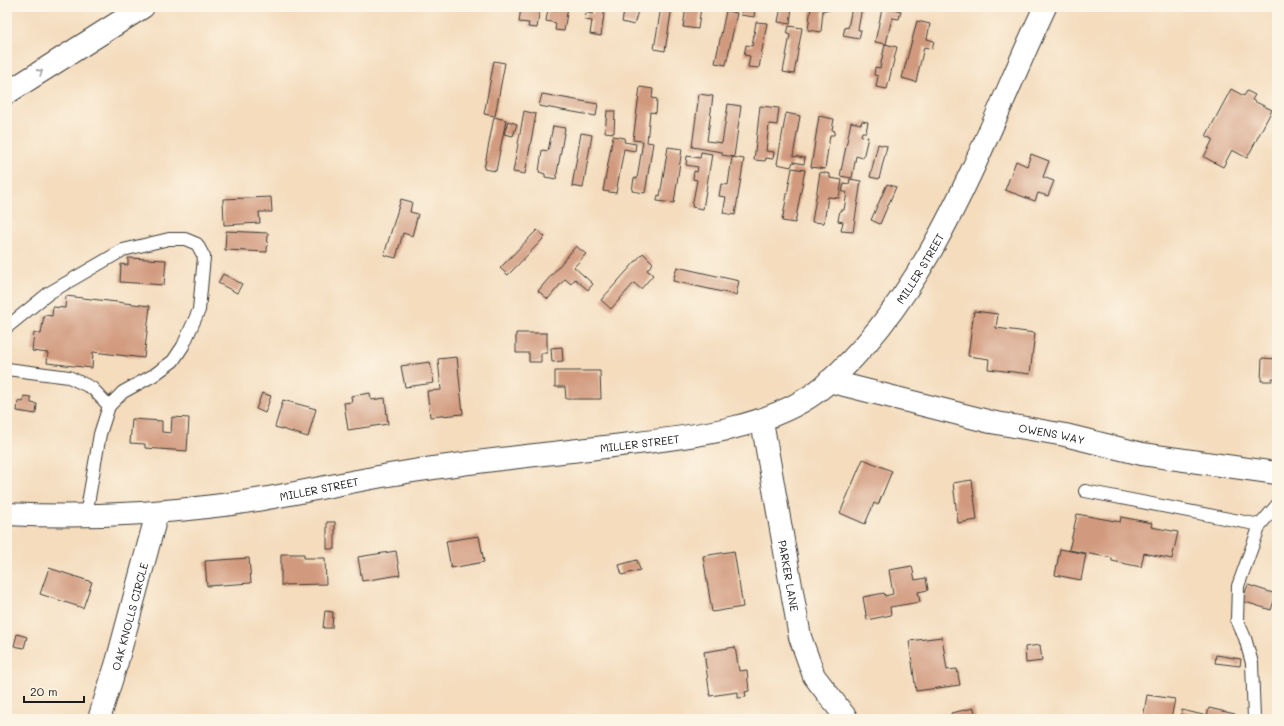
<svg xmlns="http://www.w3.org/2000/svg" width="1284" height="726" font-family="Mali,sans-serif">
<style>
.building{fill:#d19a7e}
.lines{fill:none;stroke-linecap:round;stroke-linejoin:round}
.lane-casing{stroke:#3c3934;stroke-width:14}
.street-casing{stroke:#3c3934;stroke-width:24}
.secondary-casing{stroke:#3c3934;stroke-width:24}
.highway-casing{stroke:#3c3934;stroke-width:24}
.lane{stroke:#fff;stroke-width:12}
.street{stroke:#fff;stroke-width:22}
.secondary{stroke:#fff;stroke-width:22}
.highway{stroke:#fff;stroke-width:22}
.oneway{stroke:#999}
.labels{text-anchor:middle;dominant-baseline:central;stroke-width:3;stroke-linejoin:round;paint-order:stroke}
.street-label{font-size:11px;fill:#1c1c1c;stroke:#fcf5e5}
</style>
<rect width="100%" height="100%" fill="#fcf5e5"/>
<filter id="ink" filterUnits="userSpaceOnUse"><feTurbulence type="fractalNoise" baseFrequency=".025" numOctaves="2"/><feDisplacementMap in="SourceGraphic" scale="8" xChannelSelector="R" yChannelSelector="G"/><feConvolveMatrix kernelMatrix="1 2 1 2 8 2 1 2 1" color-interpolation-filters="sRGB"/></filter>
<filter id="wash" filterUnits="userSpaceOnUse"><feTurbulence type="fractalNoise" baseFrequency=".012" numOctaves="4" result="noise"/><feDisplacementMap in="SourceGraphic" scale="16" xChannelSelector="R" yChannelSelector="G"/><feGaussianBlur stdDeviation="0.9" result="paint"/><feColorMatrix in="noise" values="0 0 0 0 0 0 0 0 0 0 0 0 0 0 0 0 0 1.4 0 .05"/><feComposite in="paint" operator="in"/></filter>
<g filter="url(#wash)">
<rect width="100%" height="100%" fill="#f4dcbd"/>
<g id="blocks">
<g class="building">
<polygon points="521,7 540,7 537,28 528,27 529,23 519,22"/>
<polygon points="557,7 568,7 564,31 555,30 556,23 546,21 548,9 557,10"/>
<polygon points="594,7 605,7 601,36 590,34 592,21 585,20 586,13 593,14"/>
<polygon points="625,7 639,7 634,25 622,22"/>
<polygon points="661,7 672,7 665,51 654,49"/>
<polygon points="686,7 701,7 698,29 683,27"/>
<polygon points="715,7 735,7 734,11 715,8"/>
<polygon points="743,7 755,7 754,17 741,15"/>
<polygon points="781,7 792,7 790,24 778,22"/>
<polygon points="811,7 831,7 831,10 823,10 821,32 808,30"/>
<polygon points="852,7 862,7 858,30 861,30 859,39 843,36 845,27 848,28"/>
<polygon points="876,7 894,7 894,9 901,11 899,19 892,18 886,44 875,42 882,9"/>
<polygon points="726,11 737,13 726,65 715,63"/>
<polygon points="917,21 930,24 927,39 934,41 932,49 924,47 916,82 902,78"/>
<polygon points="756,22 767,23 759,68 748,67 750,56 744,55 746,45 752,46"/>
<polygon points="789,26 802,28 794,74 783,72 790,35 787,34"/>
<polygon points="885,44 897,47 887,89 876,87 878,76 874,75 875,67 880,68"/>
<polygon points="494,61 505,63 495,116 484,114"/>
<polygon points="640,87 653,89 652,98 657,99 656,113 650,112 647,142 653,143 645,193 632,191 634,178 637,179 643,141 633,140"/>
<polygon points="1231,89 1244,96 1247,91 1255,95 1252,100 1272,110 1247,158 1232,150 1223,167 1204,157 1213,139 1206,136"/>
<polygon points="542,94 598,104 596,116 539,106"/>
<polygon points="699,94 713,96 707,141 722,143 728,104 741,106 734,157 722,155 722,152 692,147"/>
<polygon points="760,106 779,108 777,125 769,124 766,151 774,152 773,159 766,158 765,161 754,160"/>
<polygon points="524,111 536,114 525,174 513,172"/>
<polygon points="607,111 615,111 614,133 605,132"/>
<polygon points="786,113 800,116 793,156 805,158 804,164 793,162 791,167 777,164"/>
<polygon points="819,116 834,119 832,130 835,131 834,135 830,135 825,169 811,167"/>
<polygon points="494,117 506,120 496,171 484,169"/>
<polygon points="508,121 517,124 513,136 504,134"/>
<polygon points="862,121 868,122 866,132 862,132 861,136 868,137 863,158 856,156 852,178 840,176 851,122 861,124"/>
<polygon points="553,126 565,128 556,179 545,177 545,174 539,172 542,150 548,151"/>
<polygon points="581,133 592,135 583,188 572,186"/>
<polygon points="613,136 625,138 624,142 636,144 635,151 624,149 616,193 603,191"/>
<polygon points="878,144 887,146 879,179 870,177"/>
<polygon points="668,147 682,149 674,203 657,201 658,195 660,196"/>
<polygon points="701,152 712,154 703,209 692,207 697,180 693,179 694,171 697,172 698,167 686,165 687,156 700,158"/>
<polygon points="1031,154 1049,161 1043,177 1054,181 1048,196 1038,193 1035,201 1005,190 1016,161 1027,166"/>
<polygon points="732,157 744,159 735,215 723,213 726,197 719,196 721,184 728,185"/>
<polygon points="792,168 805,170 795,223 782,221"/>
<polygon points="820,172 830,174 830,178 842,180 839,198 828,197 824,223 812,222"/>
<polygon points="850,179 861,181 853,232 841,231 843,222 838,221 840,210 844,210 847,192 842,192 844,183 849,184"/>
<polygon points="887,184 896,187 880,224 871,220"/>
<polygon points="271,197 272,212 259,212 260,223 224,225 223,199"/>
<polygon points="401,199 412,202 410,212 418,214 412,236 403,233 396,258 384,255"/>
<polygon points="537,230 545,237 508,275 500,268"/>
<polygon points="226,231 268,233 267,252 225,250"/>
<polygon points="576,246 586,254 574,267 593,284 588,290 575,279 571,284 565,279 548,299 538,291"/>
<polygon points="643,253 653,263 647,270 653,275 641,289 634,283 611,309 601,300"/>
<polygon points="128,258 166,260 164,285 120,282 121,264 128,265"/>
<polygon points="677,267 739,281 736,295 673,281"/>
<polygon points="223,274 242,284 237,293 218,283"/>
<polygon points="66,296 150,306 144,358 93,352 92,368 47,363 48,353 32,351 34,333 41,334 44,315 52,316 53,307 65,308"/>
<polygon points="974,311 998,314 996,328 1035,333 1030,374 988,369 989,359 968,356"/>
<polygon points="516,333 547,333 547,353 541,353 541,362 529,362 529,353 516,353"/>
<polygon points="562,347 563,361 552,362 551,348"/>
<polygon points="457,357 463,414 430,417 427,391 441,390 438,359"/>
<polygon points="1262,358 1277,359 1277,379 1272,378 1272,381 1261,381"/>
<polygon points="430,362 434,383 405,387 401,366"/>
<polygon points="555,371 600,371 601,399 566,399 565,387 555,387"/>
<polygon points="262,393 271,396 265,413 256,409"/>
<polygon points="370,393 371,400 385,398 388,424 348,430 344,403 352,402 351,396"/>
<polygon points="24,396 31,397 31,403 37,404 36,414 17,411 18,401 23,402"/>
<polygon points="283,400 316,409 308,437 275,427"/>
<polygon points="172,417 189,418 187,451 145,448 145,444 130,443 132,419 162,421 162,432 171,433"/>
<polygon points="863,459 892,471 878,505 874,503 865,524 840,513"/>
<polygon points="972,480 977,520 958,523 953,483"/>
<polygon points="1077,514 1120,522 1121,517 1152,523 1151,527 1178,532 1172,559 1144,553 1141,567 1112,561 1112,558 1069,550"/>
<rect x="327" y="522" width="8" height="27"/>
<polygon points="479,536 484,562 451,568 446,541"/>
<polygon points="1060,549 1086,554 1081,580 1055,575"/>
<polygon points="396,551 400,575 362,581 358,557"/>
<polygon points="734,551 743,607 712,612 703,556"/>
<polygon points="281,554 304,554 304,558 325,558 326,584 281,585"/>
<polygon points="249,558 251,583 207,586 205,561"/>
<polygon points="637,560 640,570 622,575 619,565"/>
<polygon points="912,566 915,580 926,578 928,590 918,592 920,602 890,607 891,615 867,620 863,597 884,593 885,596 893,594 889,570"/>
<polygon points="49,568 92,582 83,608 40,594"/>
<polygon points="1248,585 1276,594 1271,610 1242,601"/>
<polygon points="325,611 333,612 332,628 323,628"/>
<polygon points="17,634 27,637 24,648 14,646"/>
<polygon points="942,637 947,670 957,669 960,685 916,691 909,641"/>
<polygon points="1040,645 1042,661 1026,663 1025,647"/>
<polygon points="735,647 739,671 747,670 749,691 745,692 746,697 738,698 738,692 710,696 704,652"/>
<polygon points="1216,655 1241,659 1240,666 1215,663"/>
<polygon points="1147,695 1175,699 1171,719 1143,719"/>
<polygon points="974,708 976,719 953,719 951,713"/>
<polygon points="1209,708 1235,714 1233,719 1180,719 1182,710 1207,716"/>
</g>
</g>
</g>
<g filter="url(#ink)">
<use href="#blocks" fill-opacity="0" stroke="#3c3934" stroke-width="1"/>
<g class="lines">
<g class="lane-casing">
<g id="lane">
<polyline points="7,327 49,293 123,250 169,239 185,239 197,244 204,257 199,310 183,346 173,361 154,375 123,392 109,406 100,434 86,515"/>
<polyline points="7,369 69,377 92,388 109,406"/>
<polyline points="1085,491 1260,525"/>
<polyline points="1254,719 1252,663 1245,638 1237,620 1238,586 1260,525 1277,505"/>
</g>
</g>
<g class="street-casing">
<g id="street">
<path id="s1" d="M 829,381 L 991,422 L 1065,435 L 1142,454 L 1277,473"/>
<path id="s2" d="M 762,421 L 800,637 L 814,676 L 847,719"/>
<path id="s3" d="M 99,719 L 117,662 L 157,513"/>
</g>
</g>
<g class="secondary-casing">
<g id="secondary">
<path id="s4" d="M 7,514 C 82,518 157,514 231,504 C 290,496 348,481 407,472 C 473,461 539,455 605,447 C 674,438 768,433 824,386 C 935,290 984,136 1045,7"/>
</g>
</g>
<g class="highway-casing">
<polyline id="highway" points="7,93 143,7"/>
</g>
<use href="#lane" class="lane"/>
<use href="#street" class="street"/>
<use href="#secondary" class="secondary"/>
<use href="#highway" class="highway"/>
</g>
<defs><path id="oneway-chevron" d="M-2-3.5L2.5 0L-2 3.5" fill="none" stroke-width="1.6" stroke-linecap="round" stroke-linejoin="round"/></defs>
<use class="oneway" href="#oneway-chevron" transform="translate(40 72) rotate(-32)"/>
</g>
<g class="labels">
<g class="street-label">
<text stroke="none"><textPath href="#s4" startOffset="986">MILLER STREET</textPath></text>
<text stroke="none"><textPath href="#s1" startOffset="229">OWENS WAY</textPath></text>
<text stroke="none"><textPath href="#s4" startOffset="638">MILLER STREET</textPath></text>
<text stroke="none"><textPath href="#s4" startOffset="314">MILLER STREET</textPath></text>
<text stroke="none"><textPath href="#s2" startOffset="157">PARKER LANE</textPath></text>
<text stroke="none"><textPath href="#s3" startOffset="107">OAK KNOLLS CIRCLE</textPath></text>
</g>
</g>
<rect width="1284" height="726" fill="none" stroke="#fcf5e5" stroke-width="24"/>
<path d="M24 696v6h60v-6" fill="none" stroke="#1c1c1c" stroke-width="2"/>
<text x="30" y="696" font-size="12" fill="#1c1c1c" stroke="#fcf5e5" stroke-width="3" paint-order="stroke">20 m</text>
</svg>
